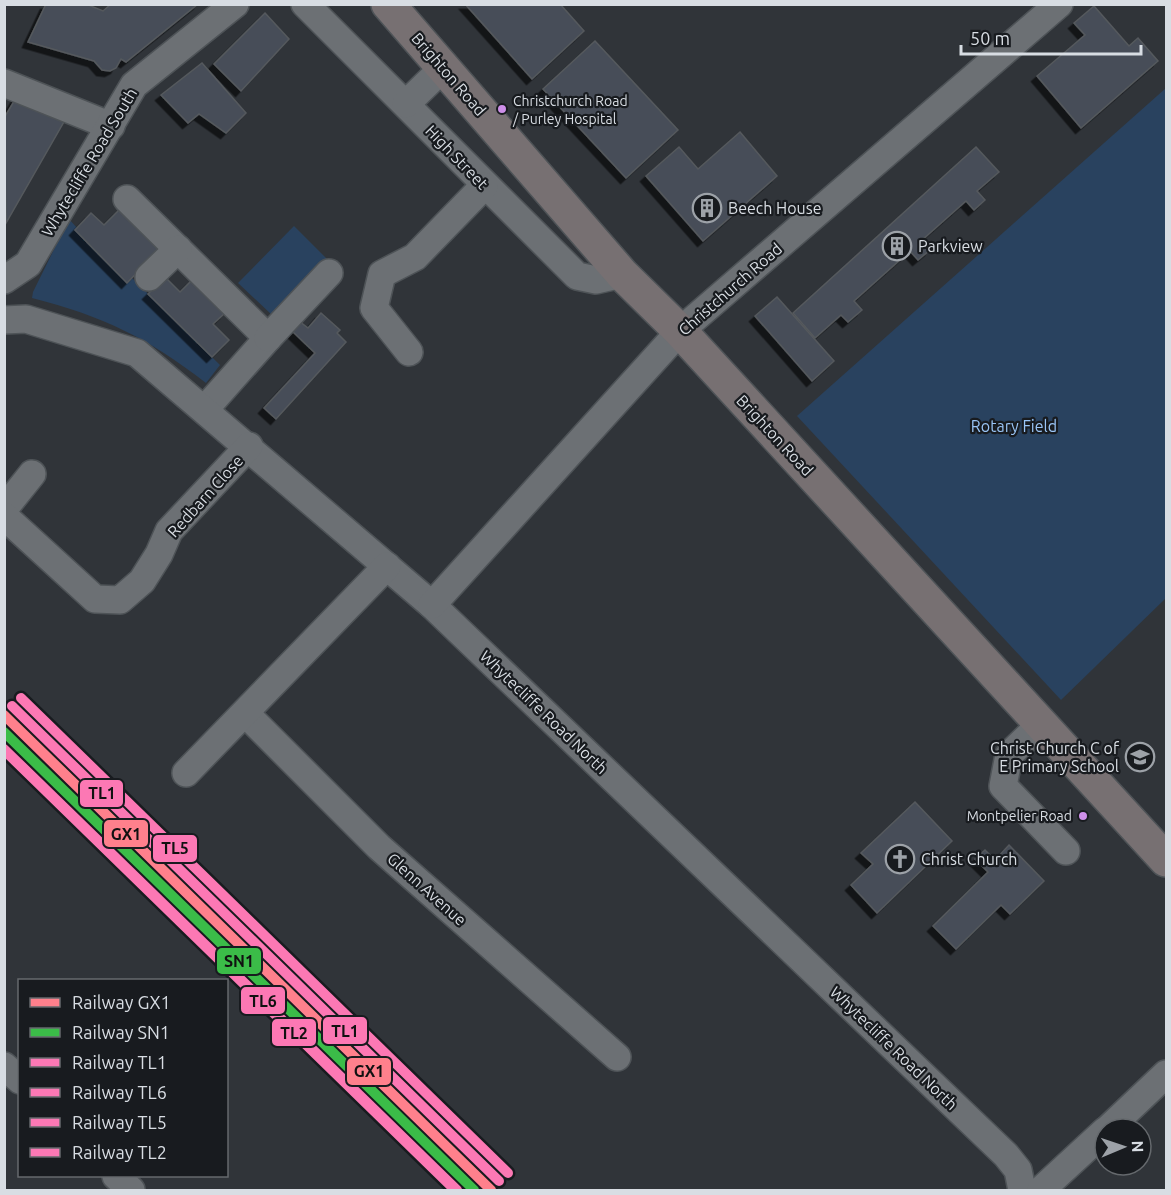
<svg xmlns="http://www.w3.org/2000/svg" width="1171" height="1195" font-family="Ubuntu,sans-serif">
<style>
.green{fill:#29425f}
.building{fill:#474e58;stroke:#55595d;stroke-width:1.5;filter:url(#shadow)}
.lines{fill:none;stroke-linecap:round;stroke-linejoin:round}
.minor-casing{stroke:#4e5357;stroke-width:30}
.major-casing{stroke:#4e5357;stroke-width:36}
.minor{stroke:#6c7074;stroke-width:27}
.major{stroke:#777072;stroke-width:33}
.rail-1-casing{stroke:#181b1f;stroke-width:15}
.rail-2-casing{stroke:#181b1f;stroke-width:15}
.rail-3-casing{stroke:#181b1f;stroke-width:15}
.rail-4-casing{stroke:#181b1f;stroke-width:15}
.rail-5-casing{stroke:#181b1f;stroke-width:15}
.rail-6-casing{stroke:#181b1f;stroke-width:15}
.rail-1{stroke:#ff808c;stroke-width:10}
.rail-2{stroke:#3bbc48;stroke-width:10}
.rail-3{stroke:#fc78b4;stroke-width:10}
.rail-4{stroke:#fc78b4;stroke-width:10}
.rail-5{stroke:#fc78b4;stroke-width:10}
.rail-6{stroke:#fc78b4;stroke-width:10}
.bus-dot{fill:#ce8fe9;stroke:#181b1f;stroke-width:2}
.labels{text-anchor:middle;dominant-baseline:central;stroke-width:4.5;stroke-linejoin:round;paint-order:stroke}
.bus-label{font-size:14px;fill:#d8dde3;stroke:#181b1f;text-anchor:start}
.street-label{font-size:16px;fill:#d8dde3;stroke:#181b1f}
.poi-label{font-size:16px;fill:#d8dde3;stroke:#181b1f;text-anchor:start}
.park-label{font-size:16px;fill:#9ac5f6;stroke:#181b1f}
.line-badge{stroke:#181b1f;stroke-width:2}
.pale-badge-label{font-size:16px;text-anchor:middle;font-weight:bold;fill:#111}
</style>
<defs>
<filter id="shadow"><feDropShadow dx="-5.5" dy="5.5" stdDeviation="0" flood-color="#0009"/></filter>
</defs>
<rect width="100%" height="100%" fill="#303439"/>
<g class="green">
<polygon points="1166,88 1166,598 1061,700 797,416"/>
<path d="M 69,219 L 77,228 L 75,230 L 127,282 L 132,278 L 220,365 L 206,383 C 148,338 103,316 32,298 L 33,292 Z"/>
<polygon points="294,226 327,259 272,315 238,283"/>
</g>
<g class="building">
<polygon points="46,4 86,4 103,11 111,4 198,4 126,62 121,59 116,68 110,71 102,70 94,61 28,42"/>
<polygon points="465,4 560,4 584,31 532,79"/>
<polygon points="1094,6 1129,46 1138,38 1158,61 1081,128 1037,76 1085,35 1074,23"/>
<polygon points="265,13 289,39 241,91 214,64"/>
<polygon points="595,41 678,130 626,178 543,89"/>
<polygon points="202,63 246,113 226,133 199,114 188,123 161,95"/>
<polygon points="19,93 65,120 6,223 4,118"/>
<polygon points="740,132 777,176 703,241 646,176 679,147 698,169"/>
<polygon points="976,147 999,172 977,191 985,200 974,210 966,201 921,241 930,250 918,260 910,251 854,301 862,310 848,322 841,315 815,338 793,313"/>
<polygon points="119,210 159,250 127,283 75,230 91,213 104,225"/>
<polygon points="165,277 180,292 192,280 225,313 213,324 229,340 212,357 148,294"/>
<polygon points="777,297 834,361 812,381 755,316"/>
<polygon points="321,313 340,330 337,333 346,342 276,419 264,408 315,353 291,330 299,321 308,328"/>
<polygon points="915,802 952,841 877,913 851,885 873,864 861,853"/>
<polygon points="1009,845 1044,881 1010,914 1001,905 956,949 933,926 988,872 975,859 985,850 995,860"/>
</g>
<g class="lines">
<g class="minor-casing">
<g id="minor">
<polyline points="305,4 577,276 596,280 622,274"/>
<polyline points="4,83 111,126"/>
<polyline points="406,104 443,68"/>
<polyline points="127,199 268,338 205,409"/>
<polyline points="149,277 178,249"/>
<polyline points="4,280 28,264 134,85 235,4"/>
<polyline points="4,320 26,319 137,353 432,605 1006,1155 1018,1170 1022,1190"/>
<polyline points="268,338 329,273"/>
<polyline points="409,352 374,308 382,274 415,257 484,186"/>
<polyline points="4,509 32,474"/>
<polyline points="4,516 95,599 120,600 142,581 159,554 169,531 249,446"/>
<polyline points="432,605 680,331 1059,4"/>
<polyline points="245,713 379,847 617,1057"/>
<polyline points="1041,724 1009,755 1003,786 1066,851"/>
<polyline points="186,773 387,566"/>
<polyline points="4,1066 20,1080"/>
<polyline points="1108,1129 1166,1074"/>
<polyline points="116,1176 131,1190"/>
<polyline points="1041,1190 1105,1131"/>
</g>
</g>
<g class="major-casing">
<polyline id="major" points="388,4 622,274 680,331 1166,860"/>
</g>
<use href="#minor" class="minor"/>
<use href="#major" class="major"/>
<g class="rail-1-casing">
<polyline id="rail-1" points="4,715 491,1190"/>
</g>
<g class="rail-2-casing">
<polyline id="rail-2" points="4,732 474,1190"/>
</g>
<g class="rail-3-casing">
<polyline id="rail-3" points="12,706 499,1181"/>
</g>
<g class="rail-4-casing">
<polyline id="rail-4" points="4,749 457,1190"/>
</g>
<g class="rail-5-casing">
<polyline id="rail-5" points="21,698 508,1173"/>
</g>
<g class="rail-6-casing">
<polyline id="rail-6" points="4,750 455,1190"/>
</g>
<use href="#rail-1" class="rail-1"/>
<use href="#rail-2" class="rail-2"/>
<use href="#rail-3" class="rail-3"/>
<use href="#rail-4" class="rail-4"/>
<use href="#rail-5" class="rail-5"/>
<use href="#rail-6" class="rail-6"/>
</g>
<defs>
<g id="building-ring" transform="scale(1.5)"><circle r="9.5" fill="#181b1f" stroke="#9da2a8" stroke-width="1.5"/><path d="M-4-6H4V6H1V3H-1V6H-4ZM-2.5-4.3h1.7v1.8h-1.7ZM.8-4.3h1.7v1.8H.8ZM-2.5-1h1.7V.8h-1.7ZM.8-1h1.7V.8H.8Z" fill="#9da2a8"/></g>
<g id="school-ring" transform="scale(1.5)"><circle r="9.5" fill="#181b1f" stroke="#9da2a8" stroke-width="1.5"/><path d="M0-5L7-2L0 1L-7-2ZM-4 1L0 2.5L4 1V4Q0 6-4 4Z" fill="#9da2a8"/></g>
<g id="church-ring" transform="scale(1.5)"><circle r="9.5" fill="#181b1f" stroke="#9da2a8" stroke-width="1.5"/><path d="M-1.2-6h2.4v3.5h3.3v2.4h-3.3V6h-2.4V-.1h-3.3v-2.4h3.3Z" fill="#9da2a8"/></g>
</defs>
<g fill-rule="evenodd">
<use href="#building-ring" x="707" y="208"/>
<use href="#building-ring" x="897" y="246"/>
<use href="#school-ring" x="1140" y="757"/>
<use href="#church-ring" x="900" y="859"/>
</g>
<g class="bus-dot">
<circle cx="502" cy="109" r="5"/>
<circle cx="1083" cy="816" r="5"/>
</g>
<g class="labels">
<g class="bus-label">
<text x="513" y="101">Christchurch Road<tspan x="513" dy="18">/ Purley Hospital</tspan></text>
<text x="1072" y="816" text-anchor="end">Montpelier Road</text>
</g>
<g class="street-label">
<text transform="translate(449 74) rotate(49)">Brighton Road</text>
<text transform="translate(457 157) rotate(46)">High Street</text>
<text transform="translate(89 162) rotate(-59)">Whytecliffe Road South</text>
<text transform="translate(730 289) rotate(-41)">Christchurch Road</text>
<text transform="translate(775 435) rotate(47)">Brighton Road</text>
<text transform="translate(205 496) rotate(-48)">Redbarn Close</text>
<text transform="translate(544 712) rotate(44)">Whytecliffe Road North</text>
<text transform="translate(427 889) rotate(42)">Glenn Avenue</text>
<text transform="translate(894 1048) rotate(44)">Whytecliffe Road North</text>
</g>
<g class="poi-label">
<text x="728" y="208">Beech House</text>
<text x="918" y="246">Parkview</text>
<text x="1119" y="748" text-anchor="end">Christ Church C of<tspan x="1119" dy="18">E Primary School</tspan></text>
<text x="921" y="859">Christ Church</text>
</g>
<g class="park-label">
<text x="1014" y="426">Rotary Field</text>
</g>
</g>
<g class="line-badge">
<rect x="79" y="779" width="45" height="29" rx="6" fill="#fc78b4"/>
<rect x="103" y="819" width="46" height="29" rx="6" fill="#ff808c"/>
<rect x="152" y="834" width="46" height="29" rx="6" fill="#fc78b4"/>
<rect x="216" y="947" width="46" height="28" rx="6" fill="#3bbc48"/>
<rect x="240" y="986" width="46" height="29" rx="6" fill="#fc78b4"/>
<rect x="322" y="1016" width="46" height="29" rx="6" fill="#fc78b4"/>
<rect x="271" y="1018" width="46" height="29" rx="6" fill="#fc78b4"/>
<rect x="346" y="1057" width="46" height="29" rx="6" fill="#ff808c"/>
</g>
<g class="pale-badge-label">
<text x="102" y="799">TL1</text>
<text x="126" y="840">GX1</text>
<text x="175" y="854">TL5</text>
<text x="239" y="967">SN1</text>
<text x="263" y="1007">TL6</text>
<text x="345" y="1037">TL1</text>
<text x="294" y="1039">TL2</text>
<text x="369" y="1077">GX1</text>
</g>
<rect width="1171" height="1195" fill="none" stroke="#d8dde3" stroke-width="12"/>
<rect x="18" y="979" width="210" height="198" fill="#181b1f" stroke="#65696d" stroke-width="1.5"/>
<rect x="30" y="998" width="30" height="9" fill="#ff808c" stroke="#65696d" stroke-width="1.5"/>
<text x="72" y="1009" font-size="18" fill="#d8dde3">Railway GX1</text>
<rect x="30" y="1028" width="30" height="9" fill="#3bbc48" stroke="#65696d" stroke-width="1.5"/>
<text x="72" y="1039" font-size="18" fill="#d8dde3">Railway SN1</text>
<rect x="30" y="1058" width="30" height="9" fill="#fc78b4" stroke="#65696d" stroke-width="1.5"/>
<text x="72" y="1069" font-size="18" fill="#d8dde3">Railway TL1</text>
<rect x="30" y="1088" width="30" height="9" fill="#fc78b4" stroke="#65696d" stroke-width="1.5"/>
<text x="72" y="1099" font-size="18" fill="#d8dde3">Railway TL6</text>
<rect x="30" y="1118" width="30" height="9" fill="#fc78b4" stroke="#65696d" stroke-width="1.5"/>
<text x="72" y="1129" font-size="18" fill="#d8dde3">Railway TL5</text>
<rect x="30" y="1148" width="30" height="9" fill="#fc78b4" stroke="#65696d" stroke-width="1.5"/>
<text x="72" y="1159" font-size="18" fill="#d8dde3">Railway TL2</text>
<g transform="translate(1123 1147) rotate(88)"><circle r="28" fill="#181b1f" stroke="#65696d" stroke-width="1.5"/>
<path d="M0-4.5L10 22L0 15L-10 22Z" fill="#9da2a8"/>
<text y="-9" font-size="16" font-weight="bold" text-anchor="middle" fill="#d8dde3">N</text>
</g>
<path d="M961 45v9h180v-9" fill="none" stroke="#d8dde3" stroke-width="3"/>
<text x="970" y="45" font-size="18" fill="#d8dde3" stroke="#181b1f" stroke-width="4.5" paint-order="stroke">50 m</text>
</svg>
